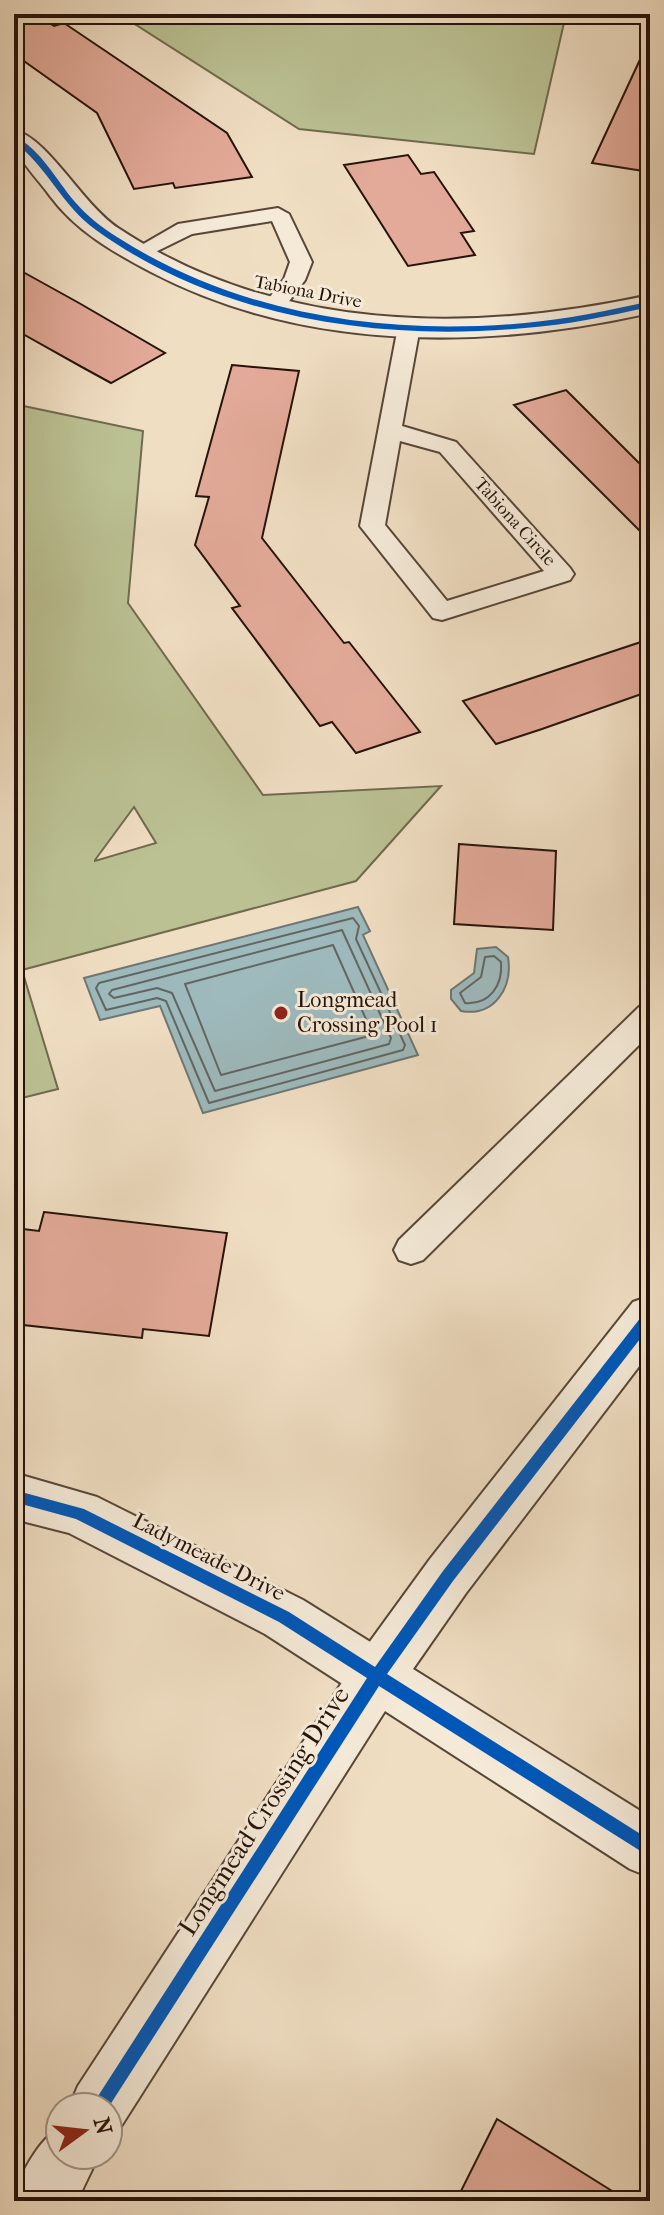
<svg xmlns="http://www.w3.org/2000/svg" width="664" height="2215" font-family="'IM FELL French Canon',serif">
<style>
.green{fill:#bbc193;stroke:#706a4e;stroke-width:2;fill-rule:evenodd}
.water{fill:#9ebabd;stroke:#6e7775;stroke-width:2}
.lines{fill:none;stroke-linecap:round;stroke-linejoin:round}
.shore{stroke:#626663;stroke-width:2}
.building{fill:#e3aa99;stroke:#261309;stroke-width:2}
.service-casing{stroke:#584638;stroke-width:4}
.minor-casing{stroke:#584638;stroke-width:4}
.tertiary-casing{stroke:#584638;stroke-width:4}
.service{fill:#f5ead8;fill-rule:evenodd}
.minor{fill:#f5ead8;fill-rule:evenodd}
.tertiary{fill:#f5ead8;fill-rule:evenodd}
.cycleway-casing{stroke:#f5ead8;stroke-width:5}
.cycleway{fill:#0057b8;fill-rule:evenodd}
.poi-dot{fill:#8f2418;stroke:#f5ead8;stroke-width:3}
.labels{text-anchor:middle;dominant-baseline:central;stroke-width:6;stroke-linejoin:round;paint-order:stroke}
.far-street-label{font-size:18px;fill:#261309;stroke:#f5ead8}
.poi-label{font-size:22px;fill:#261309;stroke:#f5ead8;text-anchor:start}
.street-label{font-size:22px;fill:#261309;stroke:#f5ead8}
.near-street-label{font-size:26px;fill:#261309;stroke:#f5ead8}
</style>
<rect width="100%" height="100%" fill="#f0dec3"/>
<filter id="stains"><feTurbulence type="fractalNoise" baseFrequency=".0025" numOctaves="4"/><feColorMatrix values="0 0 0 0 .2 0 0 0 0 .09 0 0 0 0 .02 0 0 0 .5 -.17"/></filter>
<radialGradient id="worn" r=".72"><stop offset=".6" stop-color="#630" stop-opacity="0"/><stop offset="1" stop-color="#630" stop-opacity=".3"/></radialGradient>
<g class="green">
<polygon points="119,14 566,14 534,154 299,129"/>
<path d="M 14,404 L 143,431 L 128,603 L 263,795 L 441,786 L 356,881 L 22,970 L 58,1089 L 14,1100 ZM 134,807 L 156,843 L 95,861 L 95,860 Z"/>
</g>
<g class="water">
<polygon points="358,907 370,931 363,935 418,1055 203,1113 160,1006 100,1020 84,978"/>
<path d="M 496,947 L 508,957 C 513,988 494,1017 461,1011 L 451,999 L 451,990 L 474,973 L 477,949 Z"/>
</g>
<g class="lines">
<g class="shore">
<polygon points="353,918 359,926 356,939 405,1045 403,1050 209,1103 166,1001 157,998 106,1010 96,988 99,983"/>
<polygon points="342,930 391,1038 389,1044 215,1091 172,993 157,988 114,998 109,994 112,990"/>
<polygon points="333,945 373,1035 221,1075 185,984"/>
<path d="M 494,956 L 501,962 C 503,985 490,1005 465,1003 L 460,993 L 481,977 L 485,957 Z"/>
</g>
</g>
<g class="building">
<polygon points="14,14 35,14 54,26 64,23 227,133 252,177 175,188 173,183 134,189 97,113 14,54"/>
<polygon points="650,38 650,172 592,163"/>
<polygon points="408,155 421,174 434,172 474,231 461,233 475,255 408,266 344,165"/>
<polygon points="14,267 79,303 165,353 111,383 80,366 14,329"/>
<polygon points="232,365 299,371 262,538 344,643 349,642 420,732 356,753 332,722 320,726 232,608 240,606 195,545 209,497 196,496"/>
<polygon points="566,390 650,474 650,541 514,405"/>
<polygon points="650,639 650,691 542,729 496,744 463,701"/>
<polygon points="459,844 556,851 553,930 454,924"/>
<polygon points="44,1212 227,1233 209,1336 143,1329 142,1338 14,1324 14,1228 39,1231"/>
<polygon points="497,2119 628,2201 456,2201"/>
</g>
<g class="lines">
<g class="service-casing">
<g id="service">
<polygon points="278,208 289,214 312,262 305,280 281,312 265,312 262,307 284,279 290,262 272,221 192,234 137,261 126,254 178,224"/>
<path d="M 409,320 L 420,327 L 402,426 L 456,442 L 570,568 L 574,574 L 570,580 L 442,620 L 433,618 L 360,526 L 398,327 ZM 400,441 L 440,452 L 544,571 L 447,601 L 385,525 Z"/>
<polygon points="650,1003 650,1034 423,1260 411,1264 399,1260 394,1250 399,1240 639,1007"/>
</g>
</g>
<g class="minor-casing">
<g id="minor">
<path d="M 14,130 C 48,138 82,204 118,228 C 276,333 471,334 650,295 L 650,313 C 485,350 304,352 151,272 C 113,252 76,231 50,196 C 33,172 14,159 14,130 Z"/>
<polygon points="14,1473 97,1497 303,1600 396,1658 404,1676 396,1694 377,1702 358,1694 265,1634 69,1533 14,1519"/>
</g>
</g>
<g class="tertiary-casing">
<g id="tertiary">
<polygon points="650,1296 650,1352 466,1593 413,1669 650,1817 650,1877 630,1869 385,1711 120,2128 108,2134 108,2107 69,2107 78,2086 358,1658 430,1559 633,1302"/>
<path d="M 60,2128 L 60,2155 L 99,2155 L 77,2201 L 14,2201 C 16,2179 41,2136 60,2128 Z"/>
</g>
</g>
<use href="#service" class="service"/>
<use href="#minor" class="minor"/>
<use href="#tertiary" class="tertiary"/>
<g class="cycleway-casing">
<g id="cycleway">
<path d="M 14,136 C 41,149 56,180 75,202 C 87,216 101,227 117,237 C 237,314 383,336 525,323 C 567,319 608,311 650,301 L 650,307 C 608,316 567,325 525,328 C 378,342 218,318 96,230 C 62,206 47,166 14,142 Z"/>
<polygon points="650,1310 650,1326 453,1581 387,1674 650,1840 650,1857 379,1686 108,2108 91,2107 367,1678 279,1622 76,1519 14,1502 14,1490 84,1509 289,1612 375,1667 443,1571 645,1312"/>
</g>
</g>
<use href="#cycleway" class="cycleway"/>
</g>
<circle class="poi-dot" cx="281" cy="1013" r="8"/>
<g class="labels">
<g class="far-street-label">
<text transform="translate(308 292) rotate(11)">Tabiona Drive</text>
<text transform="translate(515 522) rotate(48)">Tabiona Circle</text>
</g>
<g class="poi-label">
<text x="297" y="1000">Longmead<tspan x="297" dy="25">Crossing Pool 1</tspan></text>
</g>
<g class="street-label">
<text transform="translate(209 1557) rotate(27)">Ladymeade Drive</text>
</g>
<g class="near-street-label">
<text transform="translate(264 1811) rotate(-57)">Longmead Crossing Drive</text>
</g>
</g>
<rect width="664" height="2215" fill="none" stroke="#f0dec3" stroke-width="48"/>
<rect x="16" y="16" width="632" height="2183" fill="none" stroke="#261309" stroke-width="4"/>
<rect x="24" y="24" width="616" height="2167" fill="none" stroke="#261309" stroke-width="2"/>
<g transform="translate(84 2131) rotate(75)"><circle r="38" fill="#f5ead8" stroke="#a29485" stroke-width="2"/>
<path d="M0-6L14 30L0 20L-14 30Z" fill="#8f2418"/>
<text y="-12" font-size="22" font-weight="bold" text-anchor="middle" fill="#261309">N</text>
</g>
<rect width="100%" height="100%" filter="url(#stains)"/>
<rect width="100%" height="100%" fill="url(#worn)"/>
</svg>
